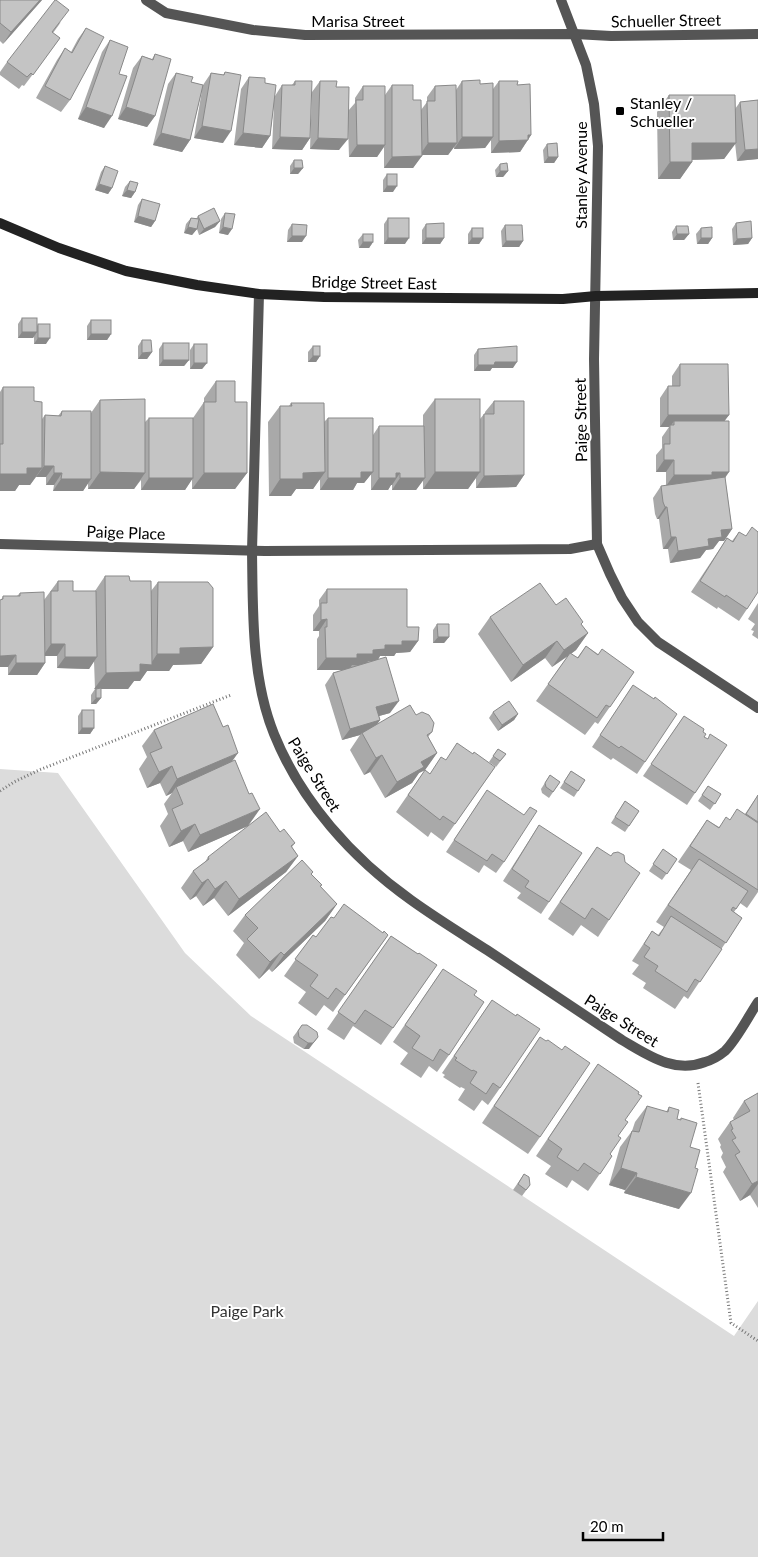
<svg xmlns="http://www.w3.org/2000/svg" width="758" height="1557" font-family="Lato,sans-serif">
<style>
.green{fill:#dcdcdc}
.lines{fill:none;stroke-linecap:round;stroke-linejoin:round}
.path{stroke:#777;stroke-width:3;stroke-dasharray:1 2.5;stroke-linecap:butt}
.pedestrian{stroke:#555;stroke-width:10}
.minor{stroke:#555;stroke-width:10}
.secondary{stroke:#222;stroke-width:10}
.wall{fill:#a9a9a9}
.shaded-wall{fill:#898989}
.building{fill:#c4c4c4;stroke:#898989}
.poi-dot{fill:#000;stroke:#fff;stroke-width:2}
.labels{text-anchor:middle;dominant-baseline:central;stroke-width:4;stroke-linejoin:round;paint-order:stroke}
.street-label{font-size:16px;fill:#000;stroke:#fff}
.poi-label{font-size:16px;fill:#000;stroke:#fff;text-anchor:start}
.park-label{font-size:16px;fill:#333;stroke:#fff}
</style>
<rect width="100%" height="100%" fill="#fff"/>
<polygon class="green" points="0,769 58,773 185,953 251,1016 734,1336 758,1301 758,1557 0,1557"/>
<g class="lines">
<g class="path">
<polyline points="0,791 14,782 39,770 231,695"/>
<polyline points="698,1083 731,1323 758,1341"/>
</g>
<polyline class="pedestrian" points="252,551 259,294"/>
<g class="minor">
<polyline points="146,0 166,13 253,30 305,35 575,34 611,36 758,34"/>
<polyline points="561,0 586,65 594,104 598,146 594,359 597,544 610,574 622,598 638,622 658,642 758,708"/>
<polyline points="0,544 265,551 570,549 597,544"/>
<path d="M 252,551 C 253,610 251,677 274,734 C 301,801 352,858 411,900 C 436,918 462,934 487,950 C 532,980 577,1010 622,1040 C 648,1055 674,1074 705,1062 C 712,1060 719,1056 725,1051 C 737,1039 748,1017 758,1002"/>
</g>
<polyline class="secondary" points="0,223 59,248 126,271 197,285 259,294 324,297 563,299 596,296 758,293"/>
</g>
<g class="wall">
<polygon points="0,0 42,0 3,44 0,41"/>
<polygon points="61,22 53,33 60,38 24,86 22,85 19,89 0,75 0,72 7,62"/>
<polygon points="86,28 70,100 61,112 36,98 57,60 65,48 71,52 78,39"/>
<polygon points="110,40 119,74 104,128 78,119 102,52"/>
<polygon points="155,54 155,116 147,127 118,119 133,68 142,56 152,59"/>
<polygon points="225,72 223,143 194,138 202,90 190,140 182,152 153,145 168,84 176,73 191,82 203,85 211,73 223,75"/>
<polygon points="249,77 265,83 275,96 282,85 292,85 295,81 310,138 302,150 272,149 274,104 270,136 262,148 234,145 241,89"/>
<polygon points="320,81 336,87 348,111 355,103 355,98 363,86 385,95 392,85 413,100 421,110 427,102 427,97 435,86 456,90 462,81 480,84 493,89 499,81 517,85 531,135 520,152 491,153 491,140 485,148 454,149 454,147 448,155 422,155 413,168 384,168 384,147 377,157 349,157 348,125 339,150 310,149 312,92"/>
<polygon points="669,95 735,109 740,102 758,100 758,159 737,161 735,143 724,159 692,160 692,162 680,179 658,179 657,112"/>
<polygon points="547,144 558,157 554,163 544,163 543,150"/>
<polygon points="294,160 303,168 298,174 290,174 290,166"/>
<polygon points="500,164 508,171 503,177 496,177 495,170"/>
<polygon points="105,166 112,188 108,194 95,190 101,172"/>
<polygon points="387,174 393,192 383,192 383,180"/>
<polygon points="130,181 135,192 131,198 122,196 125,187"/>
<polygon points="142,199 155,221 151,227 134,222 138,205"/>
<polygon points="225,213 228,235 219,233 221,219"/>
<polygon points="198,216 220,221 215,227 199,235 197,229 192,235 184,233 186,224 191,218 196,219"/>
<polygon points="388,218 405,244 384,244 384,224"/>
<polygon points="736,223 752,238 748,244 733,245 732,229"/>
<polygon points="292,224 302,242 287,242 288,230"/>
<polygon points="426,224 444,238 440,244 422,244 422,230"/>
<polygon points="505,225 523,241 519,247 502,247 501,231"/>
<polygon points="676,226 689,234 684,240 673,240 672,232"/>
<polygon points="472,228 483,238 479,244 468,244 468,234"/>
<polygon points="701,228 712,238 708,244 697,244 696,234"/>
<polygon points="363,234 373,242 369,248 359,248 358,240"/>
<polygon points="22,318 37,326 38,324 46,344 34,344 34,336 33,338 18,338 18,324"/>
<polygon points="91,320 111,334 107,340 87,340 87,326"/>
<polygon points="142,340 152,352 147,359 138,359 138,346"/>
<polygon points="163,343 189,360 184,366 159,366 159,349"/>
<polygon points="194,344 207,363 202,369 190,369 190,350"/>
<polygon points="313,346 320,356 316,362 308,362 308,352"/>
<polygon points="478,349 513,368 492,368 490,371 474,371 474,355"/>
<polygon points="680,364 729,415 724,421 725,478 732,529 724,541 719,541 713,549 706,550 700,558 670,563 668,549 663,549 659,519 657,519 655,514 653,498 661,486 666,486 666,472 656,472 656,455 662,448 662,437 669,427 660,427 660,398 668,386 672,386 672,376"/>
<polygon points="216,381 235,402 247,473 235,489 192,489 192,479 185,490 141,490 141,480 134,489 88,489 88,483 83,491 53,491 54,485 46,485 46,477 36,477 30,485 19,485 15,491 0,491 0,392 3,387 34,401 42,419 45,415 58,416 62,411 91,413 100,400 145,422 149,418 193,418 204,402 204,398"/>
<polygon points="435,399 480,419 484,414 485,414 485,412 494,401 524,475 516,487 476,488 476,478 468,489 423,489 423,480 416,490 392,490 392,485 391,485 388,490 371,490 371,474 364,483 357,483 353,490 320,490 320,479 313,489 296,489 291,496 269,496 268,422 280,406 289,406 291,403 324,422 328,418 373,435 379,426 423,426 423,415"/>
<polygon points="739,532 747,609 739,621 718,607 717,609 691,592 727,538 732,541"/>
<polygon points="105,576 130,581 151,591 158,582 213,647 201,664 173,665 169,671 147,671 140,681 134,681 128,689 101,689 101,698 96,704 91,704 91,695 95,689 94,661 89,669 57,668 57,656 45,656 45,663 37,675 8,675 8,667 1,600 3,596 17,596 20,593 44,600 58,581 73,591 95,591"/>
<polygon points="327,589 407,627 418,641 410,652 396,653 394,656 380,656 378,660 390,713 379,716 380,720 377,724 416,715 432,732 428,737 437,753 425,770 419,773 412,783 385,798 370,772 364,775 350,750 360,735 342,740 325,685 333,673 343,670 317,670 317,639 319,636 319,631 313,631 313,615 319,606 319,600"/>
<polygon points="758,603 758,639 752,635 754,631 751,630 755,624 748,619"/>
<polygon points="556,605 581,624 588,633 576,650 571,654 577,658 586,646 598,654 634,672 598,724 595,722 585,735 536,701 568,656 552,667 545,658 511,682 478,634 490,617"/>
<polygon points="437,624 449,637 444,643 433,643 433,630"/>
<polygon points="633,685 645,762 637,774 613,758 611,760 592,747"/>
<polygon points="82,710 94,728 90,734 78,734 78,716"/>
<polygon points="493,712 518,714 514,720 498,731 489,718"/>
<polygon points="684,716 703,732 704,737 695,793 687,805 643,776"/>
<polygon points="154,730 232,761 248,826 188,852 183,841 169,847 160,826 168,814 164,804 172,793 166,796 160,783 147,788 139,769 147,757 142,746"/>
<polygon points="498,749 506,754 496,767 489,762"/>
<polygon points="472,754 495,767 443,841 431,832 428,837 396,812 425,770 430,774 446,760"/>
<polygon points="571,771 585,780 574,797 560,788"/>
<polygon points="550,775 560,782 549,798 542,793 541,789"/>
<polygon points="708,786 721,794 710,810 698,801"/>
<polygon points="758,795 758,892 747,908 740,903 734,912 742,918 688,999 684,996 675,1009 643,988 646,983 632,974 639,965 632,961 652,931 658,935 664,927 656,922 691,870 678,862 707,820 719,827 730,820 745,814"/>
<polygon points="625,801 639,811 625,832 611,823"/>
<polygon points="479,802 504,862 496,873 484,865 479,873 446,852"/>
<polygon points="539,825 549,902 541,914 517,898 521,893 503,881"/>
<polygon points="280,832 295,843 292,847 298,856 286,872 228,916 214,898 203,906 196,896 190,900 181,888 193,871 205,862 208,857"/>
<polygon points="597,847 609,920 598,937 581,925 573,936 548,919"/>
<polygon points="663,849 677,859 662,880 649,871"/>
<polygon points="313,872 311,875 320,887 337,904 325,921 272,972 269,969 259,979 236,955 244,943 233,931 245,915"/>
<polygon points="334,918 388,935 333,1012 324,1005 316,1016 298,1003 306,992 284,976 313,935 316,937"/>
<polygon points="391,936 418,954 437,965 381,1045 353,1026 344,1040 327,1029"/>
<polygon points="443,969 474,995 449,1055 437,1072 429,1066 421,1078 400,1064 408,1053 393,1042"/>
<polygon points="492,1000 500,1088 488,1105 482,1100 474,1111 458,1100 465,1089 461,1087 460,1088 443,1077 445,1075 442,1073"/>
<polygon points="302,1025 307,1025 309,1049 304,1049 294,1043 293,1037"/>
<polygon points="540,1037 540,1137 528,1154 482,1123"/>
<polygon points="598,1064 625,1120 610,1154 612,1156 588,1191 572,1180 567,1188 545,1174 551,1166 536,1156"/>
<polygon points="758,1093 758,1208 750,1195 740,1201 723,1172 726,1167 721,1157 723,1153 720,1147 721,1145 718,1139 730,1122 734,1120 733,1118 744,1101"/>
<polygon points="647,1106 666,1112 669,1107 677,1119 680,1120 681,1118 690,1147 679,1209 624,1193 625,1190 609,1185 620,1147 632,1131 635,1122"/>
<polygon points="524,1174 530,1185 522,1196 513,1190"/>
</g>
<g class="shaded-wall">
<polygon points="40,0 42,0 3,44 11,32"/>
<polygon points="86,107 112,116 104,128 78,119"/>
<polygon points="126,107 155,116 147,127 118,119"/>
<polygon points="202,126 231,131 223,143 194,138"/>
<polygon points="161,133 190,140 182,152 153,145"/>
<polygon points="243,133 270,136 262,148 234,145"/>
<polygon points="528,135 531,135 520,152 491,153 499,141"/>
<polygon points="280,137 310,138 302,150 272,149"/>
<polygon points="462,137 493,137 485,148 454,149"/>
<polygon points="318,138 348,139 339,150 310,149"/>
<polygon points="428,143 457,143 448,155 420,155"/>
<polygon points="692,143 736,143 724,159 680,160"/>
<polygon points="357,145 385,145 377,157 349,157"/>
<polygon points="758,149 758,159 737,161 745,150"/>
<polygon points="422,156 413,168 384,168 392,157"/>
<polygon points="548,157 558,157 554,163 544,163"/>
<polygon points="670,162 692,162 680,179 658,179"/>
<polygon points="294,168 303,168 298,174 290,174"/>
<polygon points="500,171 508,171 503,177 496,177"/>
<polygon points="99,184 112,188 108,194 95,190"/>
<polygon points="387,186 397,186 393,192 383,192"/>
<polygon points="127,190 135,192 131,198 122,196"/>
<polygon points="138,216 155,221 151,227 134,222"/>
<polygon points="220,221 215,227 199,235 204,229"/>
<polygon points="188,227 197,229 192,235 184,233"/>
<polygon points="223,227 232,229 228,235 219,233"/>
<polygon points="677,234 689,234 684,240 673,240"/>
<polygon points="292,236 306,236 302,242 287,242"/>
<polygon points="388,238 409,238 405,244 384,244"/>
<polygon points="426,238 444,238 440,244 422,244"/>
<polygon points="472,238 483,238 479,244 468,244"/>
<polygon points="701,238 712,238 708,244 697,244"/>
<polygon points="752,238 748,244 733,245 737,239"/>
<polygon points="506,241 523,241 519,247 502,247"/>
<polygon points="363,242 373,242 369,248 359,248"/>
<polygon points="22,332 37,332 33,338 18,338"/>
<polygon points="91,334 111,334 107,340 87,340"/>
<polygon points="38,338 50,338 46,344 34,344"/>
<polygon points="152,352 147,359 138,359 142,353"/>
<polygon points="313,356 320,356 316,362 308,362"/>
<polygon points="163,360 189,360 184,366 159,366"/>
<polygon points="495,362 517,362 513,368 492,368 490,371 474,371 478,365"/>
<polygon points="194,363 207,363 202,369 190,369"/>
<polygon points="668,415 729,415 720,427 674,425 674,421 670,427 670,425 669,427 660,427"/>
<polygon points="664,460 674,460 666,472 656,472"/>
<polygon points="44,466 54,466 46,477 36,477"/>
<polygon points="27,468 42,468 30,485 19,485 15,491 0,491 0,474"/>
<polygon points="100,472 145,473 134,489 88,489"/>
<polygon points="325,472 313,489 296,489 291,496 269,496 280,479 303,473"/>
<polygon points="361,472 373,472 364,483 357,483 353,490 320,490 328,478"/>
<polygon points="435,472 480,472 468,489 423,489"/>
<polygon points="712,472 729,472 721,484 666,486 674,475"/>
<polygon points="54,473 62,473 54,485 46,485"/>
<polygon points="204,473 247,473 235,489 192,489"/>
<polygon points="396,473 400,473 392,485 391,485 388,490 371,490 379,478"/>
<polygon points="524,475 516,487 476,488 484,476"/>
<polygon points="149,478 193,478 185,490 141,490"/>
<polygon points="400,478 425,478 416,490 392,490"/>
<polygon points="61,479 91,479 83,491 53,491"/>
<polygon points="665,507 667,507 659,519 657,519"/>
<polygon points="732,529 724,541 719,541 713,549 706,550 700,558 670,563 678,551 708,539 721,530"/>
<polygon points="671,537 676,537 668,549 663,549"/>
<polygon points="327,619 319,631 313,631 321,620"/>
<polygon points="588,633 576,650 552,667 564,650"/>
<polygon points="438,637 449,637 444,643 433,643"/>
<polygon points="402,641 418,641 410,652 396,653 394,656 380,656 377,661 368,661 365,666 352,665 349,670 317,670 326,658 373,650 385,645"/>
<polygon points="557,641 545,658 511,682 523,665"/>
<polygon points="51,644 65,644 57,656 43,656"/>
<polygon points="213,647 201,664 173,665 169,671 147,671 140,681 134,681 128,689 94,689 106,673 140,664 150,665 157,654 180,648"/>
<polygon points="16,655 8,667 0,667 0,656"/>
<polygon points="65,657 97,657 89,669 57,668"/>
<polygon points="16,663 45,663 37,675 8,675"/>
<polygon points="96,698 101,698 96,704 91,704"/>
<polygon points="399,701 390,713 368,719 376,707"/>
<polygon points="518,714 514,720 498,731 502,725"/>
<polygon points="380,720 372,732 362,733 360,735 342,740 350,729"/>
<polygon points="82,728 94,728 90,734 78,734"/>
<polygon points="238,753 226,770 176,787 172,793 166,796 177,779"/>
<polygon points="437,753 425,770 419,773 412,783 385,798 397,782 421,762"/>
<polygon points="382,755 370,772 364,775 376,758"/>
<polygon points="172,766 160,783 147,788 159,772"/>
<polygon points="260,809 248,826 188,852 200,835"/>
<polygon points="195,824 183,841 169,847 181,831"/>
<polygon points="298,856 286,872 228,916 239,899"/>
<polygon points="208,879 196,896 190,900 202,883"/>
<polygon points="226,881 214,898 203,906 215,889"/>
<polygon points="337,904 325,921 272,972 284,955"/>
<polygon points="281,952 269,969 259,979 270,962"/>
<polygon points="318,1037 309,1049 304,1049 308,1043"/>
<polygon points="621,1168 637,1173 625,1190 609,1185"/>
<polygon points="636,1177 691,1193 679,1209 624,1193"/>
<polygon points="758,1181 758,1184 750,1195 740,1201 752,1184"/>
</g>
<g class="building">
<polygon points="0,0 40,0 11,32 0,23"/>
<polygon points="55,0 56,0 69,10 52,32 60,38 33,75 31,73 27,77 7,62"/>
<polygon points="86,28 104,37 70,100 45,86 65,48 72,53"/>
<polygon points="110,40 128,47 119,74 127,76 112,116 86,107"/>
<polygon points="155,54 171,59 155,116 126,107 142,56 153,60"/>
<polygon points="225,72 241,75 231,131 202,126 211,73 224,75"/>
<polygon points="176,73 193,77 191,82 203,85 190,140 161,133"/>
<polygon points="249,77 265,78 265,83 276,85 270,136 243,133"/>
<polygon points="480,80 480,84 493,83 493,137 462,137 462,81"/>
<polygon points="295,81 312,81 310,138 280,137 282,85 295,85"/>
<polygon points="320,81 337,81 336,87 349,87 348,139 318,138"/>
<polygon points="499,81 518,81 517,85 530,84 531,135 528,135 528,140 499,141"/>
<polygon points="392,85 413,85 413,100 421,100 422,156 392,157"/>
<polygon points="456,85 457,143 428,143 427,101 435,101 435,86"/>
<polygon points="363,86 385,86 385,145 357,145 356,100 363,100"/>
<polygon points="669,95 735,95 736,143 692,143 692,162 670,162"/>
<polygon points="758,100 758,149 745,150 740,102"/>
<polygon points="557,143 558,157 548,157 547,144"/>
<polygon points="294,160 302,160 303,168 294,168"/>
<polygon points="507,163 508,171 500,171 500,164"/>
<polygon points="105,166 118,171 112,188 99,184"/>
<rect x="387" y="174" width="10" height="12"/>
<polygon points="130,181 138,183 135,192 127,190"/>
<polygon points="142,199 160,204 155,221 138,216"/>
<polygon points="214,208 220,221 204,229 198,216"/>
<polygon points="225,213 235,214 232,229 223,227"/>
<polygon points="191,218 199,219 197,229 188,227"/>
<rect x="388" y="218" width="21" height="20"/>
<polygon points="751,221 752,238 737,239 736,223"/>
<polygon points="444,223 444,238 426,238 426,224"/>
<polygon points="292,224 307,225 306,236 292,236"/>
<polygon points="505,225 522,225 523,241 506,241"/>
<polygon points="676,226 688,226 689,234 677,234"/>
<polygon points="712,227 712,238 701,238 701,228"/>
<rect x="472" y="228" width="11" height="10"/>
<rect x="363" y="234" width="10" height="8"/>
<rect x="22" y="318" width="15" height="14"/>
<rect x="91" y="320" width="20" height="14"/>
<rect x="38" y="324" width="12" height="14"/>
<polygon points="142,340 151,340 152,352 142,353"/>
<rect x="163" y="343" width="26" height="17"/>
<rect x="194" y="344" width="13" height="19"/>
<rect x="313" y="346" width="7" height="10"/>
<polygon points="517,346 517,362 495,362 494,365 478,365 478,349"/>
<polygon points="680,364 728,364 729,415 668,415 668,386 680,386"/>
<polygon points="216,381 235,381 235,402 247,402 247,473 204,473 204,402 216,402"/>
<polygon points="3,387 34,387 34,401 42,402 42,468 27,468 27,474 0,474 0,444 3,444"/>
<polygon points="145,399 145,473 100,472 100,400"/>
<rect x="435" y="399" width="45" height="73"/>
<polygon points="494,401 524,401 524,475 484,476 484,414 494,414"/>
<polygon points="291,403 324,403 325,472 303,473 303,479 280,479 280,406 292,406"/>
<polygon points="62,411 91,411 91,479 61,479 62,473 54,473 54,466 44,466 45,415 61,416"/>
<rect x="149" y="418" width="44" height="60"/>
<polygon points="328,418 373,418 373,472 361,472 361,478 328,478"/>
<polygon points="674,421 729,421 729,472 712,472 712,475 674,475 674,460 664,460 664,444 670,444 670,425 674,425"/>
<polygon points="379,426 424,426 425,478 400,478 400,473 396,473 396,478 379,478"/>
<polygon points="725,477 732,529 721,530 722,537 708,539 709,546 678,551 676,537 671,537 667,507 665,507 663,502 661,486"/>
<polygon points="752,527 758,532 758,592 747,609 726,595 725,597 700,581 727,538 733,542 739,532 746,536"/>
<polygon points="105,576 129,576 130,581 151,581 152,665 140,664 140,672 106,673"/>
<polygon points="58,581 73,581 73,591 96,591 97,657 65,657 65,644 51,644 51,591 58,591"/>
<polygon points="158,582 208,582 213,588 213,647 180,648 180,654 157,654"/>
<polygon points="540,583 556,605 566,598 583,622 581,624 588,633 564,650 557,641 523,665 490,617"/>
<polygon points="327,589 407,589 407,627 419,627 418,641 402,641 402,645 385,645 385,649 373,650 373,654 357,654 357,658 326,658 325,627 327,627 327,619 321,620 321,603 327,603"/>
<polygon points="44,592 45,663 16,663 16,655 0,656 0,600 3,599 3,596 20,596 20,593"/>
<polygon points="437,624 449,624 449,637 438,637"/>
<polygon points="586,646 598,655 602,649 634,672 610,707 606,705 597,718 548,684 570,653 578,658"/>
<polygon points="386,657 399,701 376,707 380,720 350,729 333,673"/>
<polygon points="633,685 654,699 655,697 677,714 645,762 621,746 619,748 600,735"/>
<polygon points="101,688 101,698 96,698 96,689"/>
<polygon points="509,701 518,714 502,725 493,712"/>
<polygon points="213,704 223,727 228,725 238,753 177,779 172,766 159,772 150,753 162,748 154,730"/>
<polygon points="410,705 416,715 422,712 429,715 434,723 432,732 427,735 437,753 421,762 424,767 397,782 382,755 376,758 362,733"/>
<rect x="82" y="710" width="12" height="18"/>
<polygon points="684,716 704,729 703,732 706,734 704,737 708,739 710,734 727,745 695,793 651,764"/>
<polygon points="457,743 473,754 474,752 495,767 455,824 443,816 440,820 408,795 425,770 430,774 441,757 446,760"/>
<polygon points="498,749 506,754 500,761 493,756"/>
<polygon points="235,760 249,794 252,793 260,809 200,835 195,824 181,831 172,809 183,804 176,787"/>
<polygon points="571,771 585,780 578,791 564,782"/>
<polygon points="550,775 560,782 553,792 546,787 545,783"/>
<polygon points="708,786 721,794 715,804 702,795"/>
<polygon points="487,790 524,815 530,807 537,811 504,862 492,854 487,861 454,840"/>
<polygon points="758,795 758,822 746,814"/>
<polygon points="625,801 639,811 629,826 615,817"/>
<polygon points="737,809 758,823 758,890 690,846 707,820 719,828 726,817 730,820"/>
<polygon points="266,812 280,832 284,829 295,843 291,846 298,856 239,899 226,881 215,889 208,879 202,883 193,871 209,859 208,857"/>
<polygon points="539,825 582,853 549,902 525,887 529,881 512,869"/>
<polygon points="597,847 611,856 613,853 618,852 624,855 625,862 640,873 609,920 592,908 585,919 560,902"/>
<polygon points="663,849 677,859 667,874 653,864"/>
<polygon points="699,859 748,891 736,909 733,907 731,910 742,918 726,943 668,905"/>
<polygon points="302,860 313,872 311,874 322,885 320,886 337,904 284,955 281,952 270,962 247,939 258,928 245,915"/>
<polygon points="344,904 383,933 384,931 388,935 345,995 336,988 328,999 310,986 318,975 295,959 313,935 316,937 331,917 334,918"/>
<polygon points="671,916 722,949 700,982 695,979 687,992 655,971 658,966 644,957 650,948 644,944 652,931 659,936"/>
<polygon points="391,936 418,954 419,953 437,965 393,1028 365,1010 355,1024 338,1012"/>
<polygon points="443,969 477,991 474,995 484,1002 449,1055 440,1049 433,1061 412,1048 420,1036 405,1025"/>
<polygon points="492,1000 516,1016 517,1014 540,1029 500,1088 493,1083 486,1094 470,1083 477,1072 473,1070 472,1071 455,1060 457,1058 454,1056"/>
<polygon points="302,1025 307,1025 317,1032 318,1037 313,1043 308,1043 299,1037 298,1031"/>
<polygon points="540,1037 546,1041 548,1040 562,1050 565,1046 590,1063 540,1137 494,1106"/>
<polygon points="598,1064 639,1092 638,1094 642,1096 625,1120 628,1122 618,1136 621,1138 610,1154 612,1156 600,1174 584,1163 578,1171 557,1157 562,1149 548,1139"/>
<polygon points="758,1093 758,1181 752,1184 735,1155 740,1152 732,1140 736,1138 731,1130 733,1129 730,1122 750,1111 744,1101"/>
<polygon points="647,1106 668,1112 669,1107 679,1110 677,1119 681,1120 681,1118 697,1123 690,1147 700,1150 695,1168 698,1169 691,1193 636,1177 637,1173 621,1168 632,1131 639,1132"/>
<polygon points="524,1174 529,1177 530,1185 526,1190 518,1184"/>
</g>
<rect class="poi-dot" x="615" y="106" width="10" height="10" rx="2.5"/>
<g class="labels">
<g class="street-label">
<text x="358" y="20">Marisa Street</text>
<text transform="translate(666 20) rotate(-1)">Schueller Street</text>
<text transform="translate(580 175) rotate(-90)">Stanley Avenue</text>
<text transform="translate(374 282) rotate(1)">Bridge Street East</text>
<text transform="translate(580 420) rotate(-91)">Paige Street</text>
<text transform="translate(126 532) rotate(2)">Paige Place</text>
<text transform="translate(315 774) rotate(58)">Paige Street</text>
<text transform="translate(622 1020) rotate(32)">Paige Street</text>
</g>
<g class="poi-label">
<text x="630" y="102">Stanley /<tspan x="630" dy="18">Schueller</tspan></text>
</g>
<g class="park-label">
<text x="247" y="1310">Paige Park</text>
</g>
</g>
<path d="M583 1532v8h80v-8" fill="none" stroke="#000000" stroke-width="2.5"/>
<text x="590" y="1532" font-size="15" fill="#000000" stroke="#ffffff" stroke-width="4" paint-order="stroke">20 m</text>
</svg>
